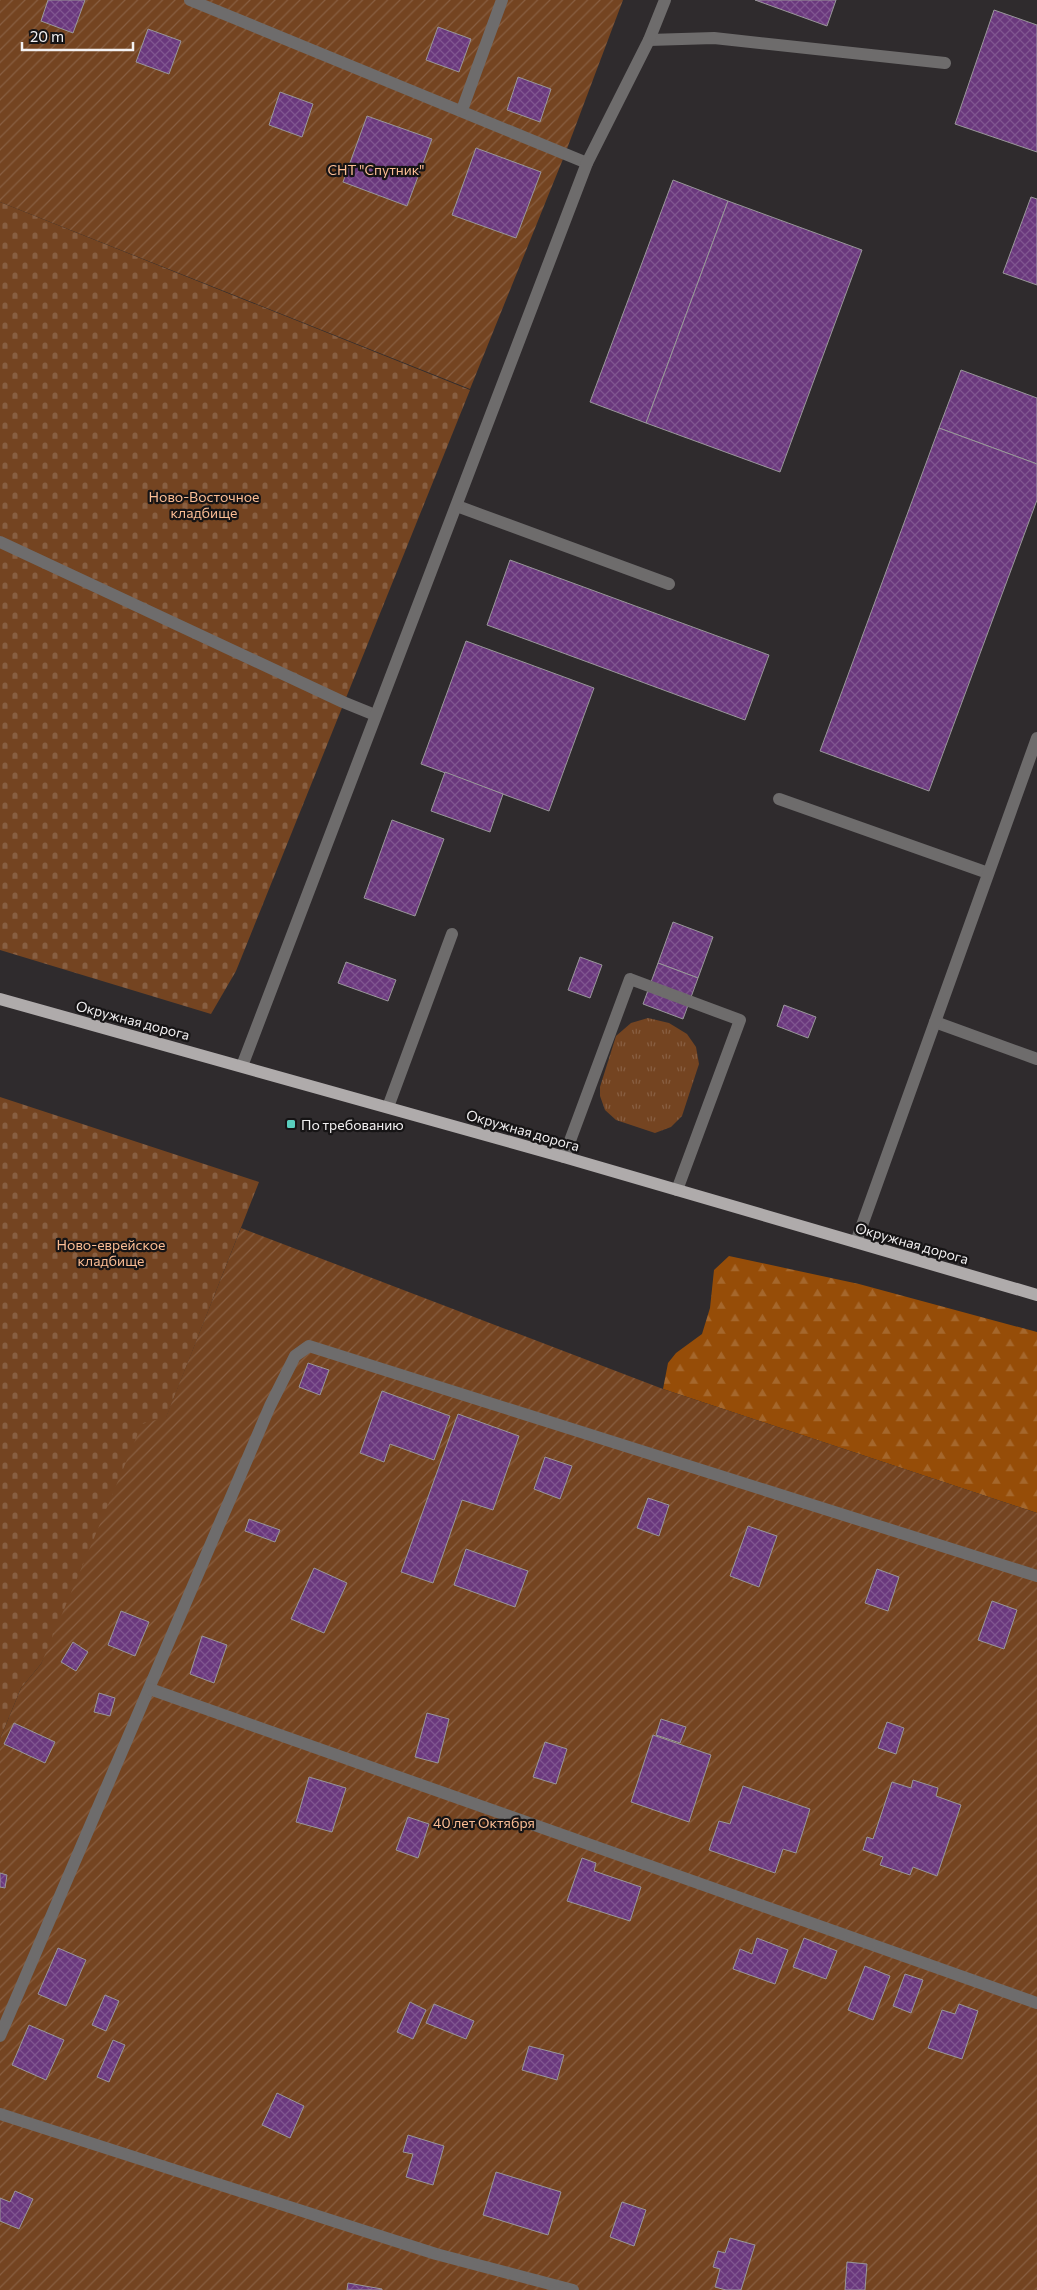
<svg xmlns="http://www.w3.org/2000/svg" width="1037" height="2290" font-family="Commissioner,sans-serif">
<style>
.grass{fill:url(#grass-tufts)}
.forest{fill:url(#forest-firs)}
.cemetery{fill:url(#cemetery-stones)}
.garden{fill:url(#garden-furrows)}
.building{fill:url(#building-cross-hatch);stroke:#99979a}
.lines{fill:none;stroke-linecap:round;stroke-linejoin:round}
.service{stroke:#6e6c6c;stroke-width:12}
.minor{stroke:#6e6c6c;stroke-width:12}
.primary{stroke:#afabab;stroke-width:12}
.poi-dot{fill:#59cebe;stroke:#161415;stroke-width:2}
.labels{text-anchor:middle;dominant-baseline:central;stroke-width:4.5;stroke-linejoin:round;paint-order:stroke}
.park-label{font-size:14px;fill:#fbbd94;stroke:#161415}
.street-label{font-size:14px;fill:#f3f1f2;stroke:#161415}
.poi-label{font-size:14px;fill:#f3f1f2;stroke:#161415;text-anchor:start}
</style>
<defs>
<pattern id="grass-tufts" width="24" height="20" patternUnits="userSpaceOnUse" patternTransform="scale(1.25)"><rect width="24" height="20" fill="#744421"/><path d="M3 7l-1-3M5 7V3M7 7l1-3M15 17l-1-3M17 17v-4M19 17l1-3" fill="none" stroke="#885f42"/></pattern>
<pattern id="forest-firs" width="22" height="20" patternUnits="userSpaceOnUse" patternTransform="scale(1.25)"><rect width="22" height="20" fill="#964d08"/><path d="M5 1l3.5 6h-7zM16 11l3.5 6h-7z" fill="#a5672c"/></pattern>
<pattern id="cemetery-stones" width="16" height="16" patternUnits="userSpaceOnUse" patternTransform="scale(1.25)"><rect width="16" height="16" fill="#744421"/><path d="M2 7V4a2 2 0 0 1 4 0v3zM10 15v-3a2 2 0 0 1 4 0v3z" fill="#885f42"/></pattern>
<pattern id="garden-furrows" width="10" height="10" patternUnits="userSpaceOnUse" patternTransform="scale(1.25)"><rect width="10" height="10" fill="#744421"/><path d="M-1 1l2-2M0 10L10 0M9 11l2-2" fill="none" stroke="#885f42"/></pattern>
<pattern id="building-cross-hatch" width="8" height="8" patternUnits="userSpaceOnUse" patternTransform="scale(1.25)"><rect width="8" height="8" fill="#6a387d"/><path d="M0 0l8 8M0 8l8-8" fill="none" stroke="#805590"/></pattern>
</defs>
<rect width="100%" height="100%" fill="#2f2b2d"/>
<polygon class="grass" points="648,1018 669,1023 687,1034 696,1047 699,1064 682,1116 671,1127 655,1133 616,1120 605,1110 600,1096 600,1087 616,1036 631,1023"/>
<polygon class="forest" points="729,1256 859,1284 1037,1332 1037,1513 663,1389 668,1363 676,1353 702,1334 710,1308 714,1270"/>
<g class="cemetery">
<polygon points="0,202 470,390 236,971 211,1014 0,950"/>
<polygon points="0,1097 259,1182 166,1418 41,1664 21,1688 0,1739"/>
</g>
<g class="garden">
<polygon points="0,0 623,0 565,154 470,389 0,202"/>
<polygon points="241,1228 663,1389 1037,1513 1037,2290 0,2290 0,1739 21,1688 41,1664 142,1424 166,1417"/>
</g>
<g class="building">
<polygon points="48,0 85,0 73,33 41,21"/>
<polygon points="755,0 836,0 827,26"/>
<polygon points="994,10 1037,25 1037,152 955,124"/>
<polygon points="438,27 471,39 459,72 426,60"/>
<polygon points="148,29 181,41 169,74 136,62"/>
<polygon points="518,77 551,89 540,122 507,110"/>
<polygon points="280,92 313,104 302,137 269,125"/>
<polygon points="367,116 432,139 407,206 343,182"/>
<polygon points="476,148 541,172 516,238 452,215"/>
<polygon points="673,180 728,201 646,423 590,402"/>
<polygon points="1031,197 1037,199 1037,285 1003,273"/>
<polygon points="728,201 862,250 780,472 646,423"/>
<polygon points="961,370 1037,398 1037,464 939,428"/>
<polygon points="939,428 1037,464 1037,500 929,791 820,751"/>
<polygon points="510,560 769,655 745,720 487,625"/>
<polygon points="466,641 594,688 549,811 421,764"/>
<polygon points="445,772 503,794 490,832 431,811"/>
<polygon points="392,820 444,839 415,916 364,898"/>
<polygon points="673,922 713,937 698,978 658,963"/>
<polygon points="580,957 602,965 590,998 568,990"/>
<polygon points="346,962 396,980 388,1001 338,983"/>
<polygon points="658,963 698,978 683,1019 643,1004"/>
<polygon points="784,1005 816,1017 808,1038 777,1026"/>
<polygon points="308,1363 329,1370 320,1395 299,1387"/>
<polygon points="382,1391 450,1416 434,1460 390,1444 384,1462 360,1453"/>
<polygon points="458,1414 519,1436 493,1510 462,1500 433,1583 401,1572"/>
<polygon points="545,1457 572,1466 560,1499 534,1489"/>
<polygon points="648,1498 669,1505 659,1536 637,1528"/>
<polygon points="249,1519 280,1530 275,1542 245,1531"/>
<polygon points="748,1526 777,1536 759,1587 730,1576"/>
<polygon points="466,1549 528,1571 515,1607 454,1585"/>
<polygon points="314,1568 347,1583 324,1633 291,1619"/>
<polygon points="877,1569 899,1577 888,1611 865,1603"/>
<polygon points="992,1601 1017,1610 1004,1649 978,1640"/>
<polygon points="121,1611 149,1622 135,1656 108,1645"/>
<polygon points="202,1636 227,1645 214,1683 190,1674"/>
<polygon points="73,1642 88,1652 76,1671 61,1662"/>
<polygon points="99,1693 115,1698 110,1716 94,1712"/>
<polygon points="427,1713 449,1719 438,1763 415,1757"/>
<polygon points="661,1719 686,1727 680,1743 656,1735"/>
<polygon points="887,1722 904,1728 896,1754 878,1748"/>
<polygon points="14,1723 55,1742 45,1763 4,1744"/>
<polygon points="653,1735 711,1755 689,1822 631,1802"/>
<polygon points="545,1742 567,1749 556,1784 533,1777"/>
<polygon points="309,1777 346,1788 332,1832 296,1822"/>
<polygon points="913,1780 938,1788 936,1796 961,1805 937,1876 913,1867 910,1875 880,1865 883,1857 863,1850 867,1837 873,1839 892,1782 911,1788"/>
<polygon points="743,1786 810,1809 796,1853 783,1849 775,1873 709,1850 719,1821 730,1824"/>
<polygon points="408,1817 429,1824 418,1858 396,1850"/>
<polygon points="582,1858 596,1863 594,1871 641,1887 630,1921 567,1901"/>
<polygon points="0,1873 7,1875 5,1888 0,1887"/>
<polygon points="757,1938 788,1950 775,1984 733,1969 740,1949 752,1954"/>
<polygon points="804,1938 837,1951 826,1979 793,1967"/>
<polygon points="58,1948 86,1960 66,2006 38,1994"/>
<polygon points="865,1966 890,1976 873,2020 848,2010"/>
<polygon points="905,1974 923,1980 911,2013 893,2006"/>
<polygon points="105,1995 119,2001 106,2031 92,2025"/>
<polygon points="410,2002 426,2010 413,2039 397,2032"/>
<polygon points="434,2004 474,2021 466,2039 426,2023"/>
<polygon points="959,2004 978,2011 962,2059 928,2048 942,2010 955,2014"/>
<polygon points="29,2025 64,2040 46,2080 12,2065"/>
<polygon points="113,2040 125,2045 109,2082 97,2077"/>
<polygon points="529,2046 564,2055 557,2080 522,2070"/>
<polygon points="277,2093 304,2106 290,2138 262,2125"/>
<polygon points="408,2135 444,2146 433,2185 406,2177 413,2154 403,2152"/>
<polygon points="496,2172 561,2192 548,2235 483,2215"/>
<polygon points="15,2191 33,2199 19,2229 0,2221 0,2198 10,2202"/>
<polygon points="622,2202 646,2210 634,2246 610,2237"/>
<polygon points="730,2238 755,2245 741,2290 726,2290 715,2287 720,2269 713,2267 718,2251 725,2253"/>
<polygon points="847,2262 867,2264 865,2290 845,2290"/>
<polygon points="348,2283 382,2289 382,2290 347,2290"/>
</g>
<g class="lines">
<g class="service">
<polyline points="190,0 587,163"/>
<polyline points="649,40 714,38 945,63"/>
<polyline points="462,110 502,0"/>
<polyline points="457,506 669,584"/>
<polyline points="0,542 343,702 375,715"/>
<polyline points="779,799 988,873"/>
<polyline points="935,1022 1037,1059"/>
<polyline points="388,1107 452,934"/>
<polyline points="564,1157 630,979 740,1020 677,1190"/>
<polyline points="856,1242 1037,738"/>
<polyline points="0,2036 270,1406 295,1356 309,1346 1037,1576"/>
<polyline points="0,2114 436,2254 573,2290"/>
</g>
<g class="minor">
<polyline points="242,1066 587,163 649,40 665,0"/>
<polyline points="150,1689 1037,2003"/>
</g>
<polyline class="primary" points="0,999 564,1157 1037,1295"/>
</g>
<rect class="poi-dot" x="286" y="1119" width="10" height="10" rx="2.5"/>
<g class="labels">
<g class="park-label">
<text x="376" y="169">СНТ "Спутник"</text>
<text x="204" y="496">Ново-Восточное<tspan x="204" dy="16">кладбище</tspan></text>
<text x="111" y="1244">Ново-еврейское<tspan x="111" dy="16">кладбище</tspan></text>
<text x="484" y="1822">40 лет Октября</text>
</g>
<g class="street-label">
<text transform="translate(133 1020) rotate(15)">Окружная дорога</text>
<text transform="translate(523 1130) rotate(16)">Окружная дорога</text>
<text transform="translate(912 1243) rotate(16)">Окружная дорога</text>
</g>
<g class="poi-label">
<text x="301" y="1124">По требованию</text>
</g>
</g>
<path d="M22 42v8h111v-8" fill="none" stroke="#f3f1f2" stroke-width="2.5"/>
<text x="30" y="42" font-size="15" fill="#f3f1f2" stroke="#161415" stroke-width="4" paint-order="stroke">20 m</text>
</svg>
